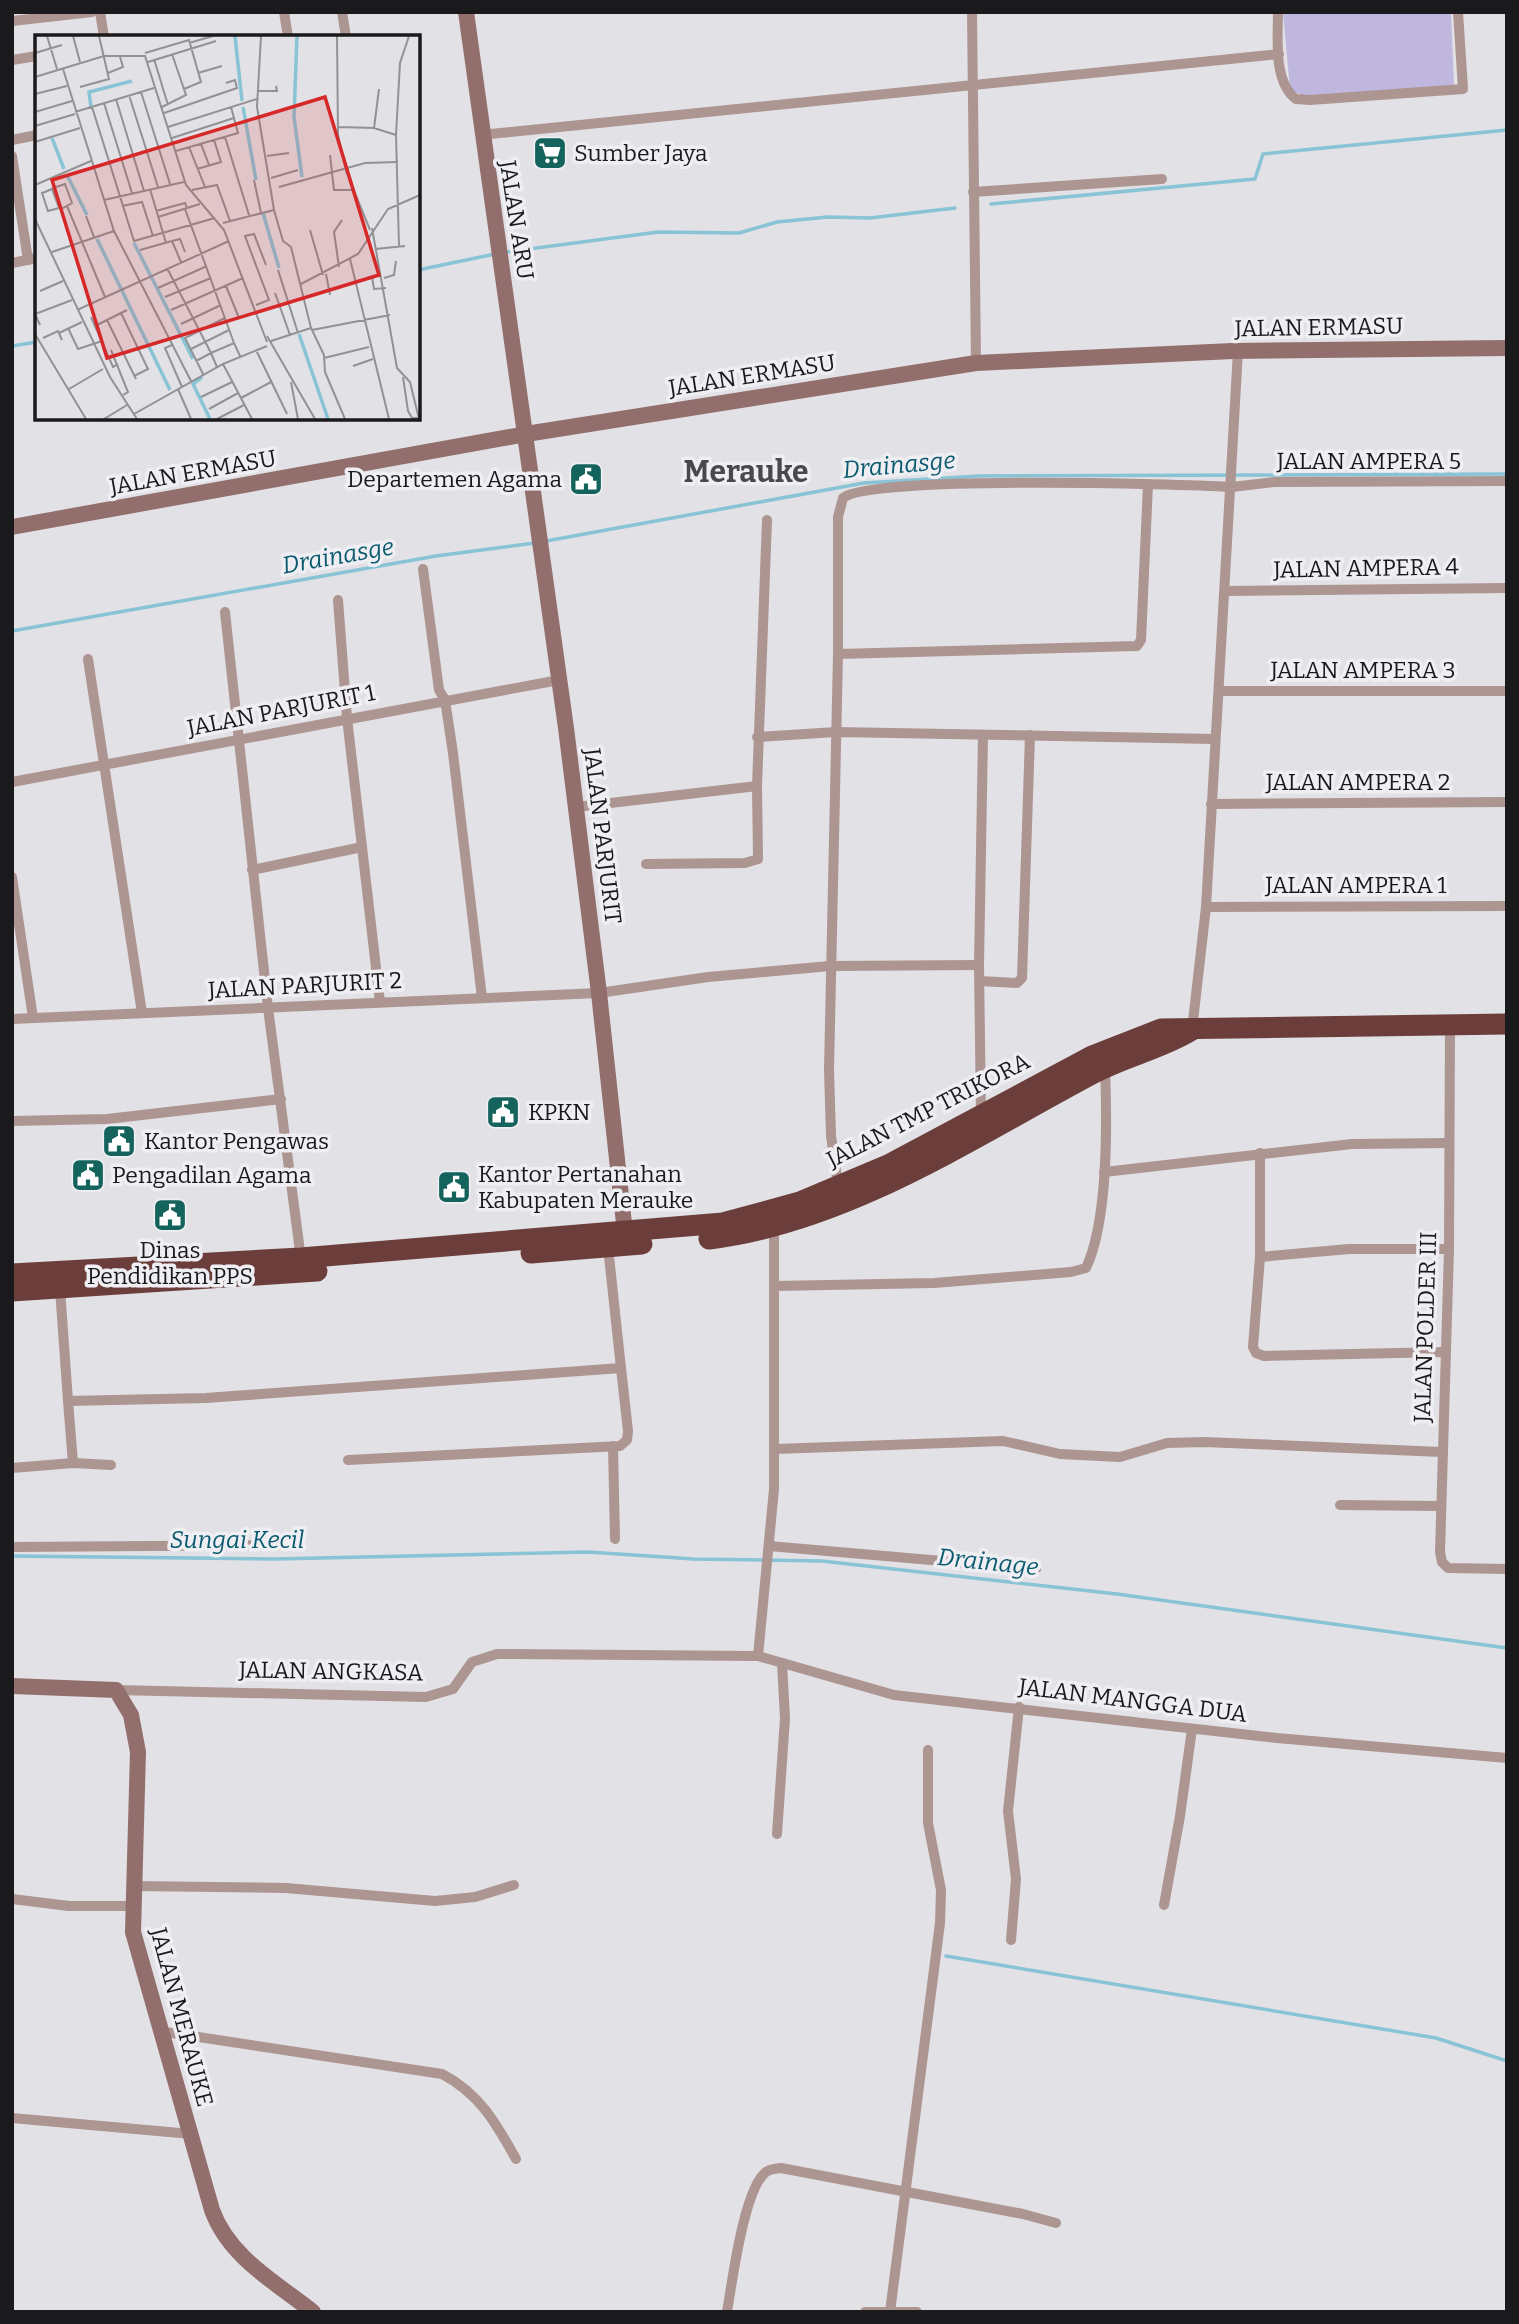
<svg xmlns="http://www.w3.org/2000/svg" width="1519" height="2324" font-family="Bitter,serif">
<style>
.green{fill:#bfb7de}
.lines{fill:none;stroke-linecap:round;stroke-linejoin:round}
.stream{stroke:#89c3d6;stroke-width:3.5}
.street{stroke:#ad9592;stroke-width:10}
.secondary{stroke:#926f6c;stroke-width:16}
.highway{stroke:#6c3e3b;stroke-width:21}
.labels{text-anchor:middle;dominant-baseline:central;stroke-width:7;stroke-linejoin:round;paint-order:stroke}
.poi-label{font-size:23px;fill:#1a191b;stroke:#efeef3;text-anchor:start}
.street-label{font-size:23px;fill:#1a191b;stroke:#efeef3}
.water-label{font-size:24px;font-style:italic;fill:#095a6e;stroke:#efeef3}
.district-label{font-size:30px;font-weight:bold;fill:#49494d;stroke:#efeef3}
.inset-river{fill:none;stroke:#89c3d6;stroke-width:3.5}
.inset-road{fill:none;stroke:#929194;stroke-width:2}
.view{fill:#d62828;fill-opacity:0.15;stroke:#d62828;stroke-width:3.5}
.inset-edge{fill:none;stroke:#1a191b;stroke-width:3.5}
</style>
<rect width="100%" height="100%" fill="#e2e1e5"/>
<polygon class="green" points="1283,12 1451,12 1454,86 1307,98 1290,89"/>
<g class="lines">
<g class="stream">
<polyline points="991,204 1255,179 1263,154 1507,130"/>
<polyline points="506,252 658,232 739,233 777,222 828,217 870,218 955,208"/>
<polyline points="418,270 495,254"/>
<polyline points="12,346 37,342"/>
<polyline points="546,541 864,483 979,476 1507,474"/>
<polyline points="12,631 436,556 535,543"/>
<polyline points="12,1556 275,1559 588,1552 694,1559 822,1561 1117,1594 1507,1648"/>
<polyline points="946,1956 1436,2038 1507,2061"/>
</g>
<g class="street">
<polyline points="100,12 104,37"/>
<polyline points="284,12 288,37"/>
<polyline points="342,12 346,37"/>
<polyline points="972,12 976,363"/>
<path d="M 1278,12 C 1278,38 1273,82 1296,99 L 1310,100 L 1463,89 L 1458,12"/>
<polyline points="12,21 92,12"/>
<polyline points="12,60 37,56"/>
<polyline points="481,135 1279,54"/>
<polyline points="12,140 37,135"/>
<polyline points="12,156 28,260"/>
<polyline points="973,192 1162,179"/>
<polyline points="12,263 37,258"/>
<polyline points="423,569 439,690 445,700 453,753 482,998"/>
<polyline points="1225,591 1507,588"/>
<polyline points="338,600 347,718 380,1002"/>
<polyline points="225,612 268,1008 301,1259"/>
<polyline points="838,654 1137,646 1141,640 1148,484"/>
<polyline points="88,659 142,1013"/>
<polyline points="1219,691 1507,691"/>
<polyline points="757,737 836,732 1215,739"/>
<polyline points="12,782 559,680"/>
<polyline points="1211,804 1507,802"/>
<polyline points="576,807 757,786 767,520"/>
<polyline points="646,864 745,863 758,859 757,786"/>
<polyline points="252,870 362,847"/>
<polyline points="12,877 33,1018"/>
<polyline points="1206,907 1507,906"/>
<polyline points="980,981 1017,983 1022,978 1030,735"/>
<polyline points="12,1019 599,993 708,977 830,966 979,965"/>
<polyline points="1450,1025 1449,1249 1440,1552 1442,1562 1448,1568 1507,1569"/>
<polyline points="1192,1030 1206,907 1238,351"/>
<polyline points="981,1116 979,965 983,735"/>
<polyline points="12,1121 107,1119 281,1099"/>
<polyline points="1260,1153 1260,1257 1253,1347 1256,1353 1264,1356 1445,1352"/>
<polyline points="1104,1172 1352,1144 1449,1143"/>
<path d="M 838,1185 L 831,1136 L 829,1070 L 838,654 L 838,517 L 843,498 C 868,475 1180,484 1232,487 L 1274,482 L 1507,481"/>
<polyline points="608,1247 621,1368"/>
<polyline points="1260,1257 1349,1249 1449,1249"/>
<path d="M 775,1286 L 934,1283 L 1071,1272 L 1086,1268 C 1109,1219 1107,1121 1105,1067"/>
<polyline points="60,1289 68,1401 206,1398 621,1368 628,1431 627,1440 620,1446 348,1460"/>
<polyline points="68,1401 73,1463"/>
<polyline points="613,1446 615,1539"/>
<polyline points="775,1449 1003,1441 1060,1454 1120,1457 1167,1443 1204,1442 1442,1452"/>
<polyline points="12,1468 73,1463 111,1465"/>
<polyline points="1340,1505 1440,1506"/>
<polyline points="769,1546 1036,1569"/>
<polyline points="12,1547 282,1545"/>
<polyline points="758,1656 774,1489 774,1228"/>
<polyline points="116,1690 426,1697 453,1689 472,1662 497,1654 758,1656 894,1695 1277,1738 1507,1758"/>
<polyline points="777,1834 785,1718 782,1663"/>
<polyline points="132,1886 286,1888 435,1901 475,1897 514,1885"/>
<polyline points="12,1899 69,1906 132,1906"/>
<polyline points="1164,1905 1180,1816 1192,1729"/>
<polyline points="1011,1940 1016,1879 1008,1811 1019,1707"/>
<path d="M 159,2031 L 442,2074 C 479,2093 496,2123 516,2159"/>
<polyline points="12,2118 191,2134"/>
<path d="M 727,2312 C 732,2283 744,2188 766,2172 C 770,2169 775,2169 781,2168 L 1023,2214 L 1056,2223"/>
<polyline points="865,2312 917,2312"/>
<polyline points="890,2312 940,1923 941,1890 928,1823 928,1750"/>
</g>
<g class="secondary">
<polyline points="466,12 566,728 599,993 626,1242"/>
<polyline points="12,527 526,434 976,363 1233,351 1507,348"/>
<path d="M 12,1686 L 116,1690 L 131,1715 L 138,1752 L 133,1932 L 212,2210 C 229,2257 275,2282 313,2312"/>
</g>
<g class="highway">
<path d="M 709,1239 C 848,1222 973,1137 1094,1073 C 1126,1056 1161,1049 1192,1030"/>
<polyline points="531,1253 642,1244"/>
<polyline points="12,1274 301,1258 723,1223 800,1202 888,1165 1092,1056 1161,1029 1507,1024"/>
<polyline points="12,1291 317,1271"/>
</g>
</g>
<defs>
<g id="supermarket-square" transform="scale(1.75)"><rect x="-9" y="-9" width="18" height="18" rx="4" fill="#15635d" stroke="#efeef3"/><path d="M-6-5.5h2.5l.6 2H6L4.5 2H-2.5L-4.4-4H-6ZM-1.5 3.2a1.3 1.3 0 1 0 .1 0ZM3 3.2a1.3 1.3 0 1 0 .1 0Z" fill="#fff"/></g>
<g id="civic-square" transform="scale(1.75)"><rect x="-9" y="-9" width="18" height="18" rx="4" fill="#15635d" stroke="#efeef3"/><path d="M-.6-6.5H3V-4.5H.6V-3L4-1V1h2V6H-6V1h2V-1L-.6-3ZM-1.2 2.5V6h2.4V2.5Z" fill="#fff"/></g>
</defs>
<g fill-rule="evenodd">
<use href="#supermarket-square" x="550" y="153"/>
<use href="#civic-square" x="586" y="479"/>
<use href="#civic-square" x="503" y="1112"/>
<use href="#civic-square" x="119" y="1141"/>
<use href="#civic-square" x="88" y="1175"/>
<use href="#civic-square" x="454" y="1187"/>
<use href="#civic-square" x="170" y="1215"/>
</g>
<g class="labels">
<g class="poi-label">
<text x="574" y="153">Sumber Jaya</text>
<text x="562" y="479" text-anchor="end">Departemen Agama</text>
<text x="528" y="1112">KPKN</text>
<text x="144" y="1141">Kantor Pengawas</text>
<text x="478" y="1174">Kantor Pertanahan<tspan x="478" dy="26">Kabupaten Merauke</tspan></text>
<text x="112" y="1175">Pengadilan Agama</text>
<text x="170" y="1250" text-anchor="middle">Dinas<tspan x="170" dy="26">Pendidikan PPS</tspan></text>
</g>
<g class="street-label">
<text transform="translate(517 220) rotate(81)">JALAN ARU</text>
<text transform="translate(1319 327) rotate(-1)">JALAN ERMASU</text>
<text transform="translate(752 375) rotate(-9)">JALAN ERMASU</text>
<text x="1369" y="461">JALAN AMPERA 5</text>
<text transform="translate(193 472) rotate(-10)">JALAN ERMASU</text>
<text transform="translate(1366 568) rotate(-1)">JALAN AMPERA 4</text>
<text x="1363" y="670">JALAN AMPERA 3</text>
<text transform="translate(281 710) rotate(-11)">JALAN PARJURIT 1</text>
<text x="1358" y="782">JALAN AMPERA 2</text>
<text transform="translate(603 836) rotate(83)">JALAN PARJURIT</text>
<text x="1356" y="885">JALAN AMPERA 1</text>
<text transform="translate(305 985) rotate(-3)">JALAN PARJURIT 2</text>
<text transform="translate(928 1110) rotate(-27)">JALAN TMP TRIKORA</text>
<text transform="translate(1425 1327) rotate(-88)">JALAN POLDER III</text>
<text transform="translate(331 1671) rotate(1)">JALAN ANGKASA</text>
<text transform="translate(1133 1700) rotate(7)">JALAN MANGGA DUA</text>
<text transform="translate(182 2017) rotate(75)">JALAN MERAUKE</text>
</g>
<g class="water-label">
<text transform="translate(899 465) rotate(-5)">Drainasge</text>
<text transform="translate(338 556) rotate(-10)">Drainasge</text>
<text x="237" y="1540">Sungai Kecil</text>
<text transform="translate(988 1562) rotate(6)">Drainage</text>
</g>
<g class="district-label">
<text x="746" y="472">Merauke</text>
</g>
</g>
<g transform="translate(35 35)">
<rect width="385" height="385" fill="#e2e1e5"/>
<path class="inset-river" d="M 200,1 L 207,66M 262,1 L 259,82 L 267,142M 56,72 L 54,57 L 97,46M 208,72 L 221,145M 17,103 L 29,134M 32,140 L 52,180M 228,178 L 244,233M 62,204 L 135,355M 99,208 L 158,324M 264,299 L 293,384M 167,342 L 158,349 L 175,384"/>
<path class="inset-road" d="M 12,1 L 22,34M 38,1 L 45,27M 226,1 L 222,72 L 239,175 L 248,206 L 256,212 L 276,293 L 289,320 L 290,337 L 310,384M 302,1 L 303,100 L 311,136 L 335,195M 154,8 L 178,1M 0,18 L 27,10M 110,18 L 154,5 L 166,47 L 149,54M 119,24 L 133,70M 113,27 L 181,6M 28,34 L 79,196 L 156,346M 73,38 L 88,32 L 85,22M 163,38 L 187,31M 0,42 L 69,21 L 110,21 L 151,150 L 189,195 L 232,307M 45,52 L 74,44 L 64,1M 222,56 L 242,56 L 241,51M 106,57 L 135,149M 0,59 L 32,51M 94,60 L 123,152M 81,64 L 109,156M 69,68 L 97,158M 57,72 L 99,206 L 180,183M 127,72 L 151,60 L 137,19M 0,77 L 37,66M 40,77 L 119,53M 129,78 L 202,53 L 200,45 L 191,48M 0,91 L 40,79M 133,92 L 222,64M 302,92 L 339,93 L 361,100M 339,93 L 344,54M 190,102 L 214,180M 137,103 L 199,83M 0,107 L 45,93M 166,109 L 174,130M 154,112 L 170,152M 141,116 L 203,98 L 196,72M 295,120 L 299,155 L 319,155M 232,121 L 254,118M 162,134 L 186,127 L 179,105M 236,143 L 263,135M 219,145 L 226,178M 0,150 L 56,126M 244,152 L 330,128 L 363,127M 17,154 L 24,173 L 28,173 L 37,168 L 30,149 L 21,152 L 10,157 L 7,158 L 13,176 L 24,173M 115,154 L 131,208M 157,155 L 182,150 L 195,186M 69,165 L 149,147M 32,171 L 70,262M 87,171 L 107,167 L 118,201M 150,174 L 199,308M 121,176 L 150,168 L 152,173M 51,181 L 59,202M 123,182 L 165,169M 0,184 L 75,342 L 102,384M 188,188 L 239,175M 337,193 L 362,333 L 375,347 L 384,384M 275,195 L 288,240M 137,206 L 145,204 L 150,217M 364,211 L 361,100 L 365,28 L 374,1M 340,214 L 370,211M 105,215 L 137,206 L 146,227M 17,217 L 79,196M 315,224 L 354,384M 304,232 L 299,197 L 307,185M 132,233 L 176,318 L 199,308 L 205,321M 243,235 L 263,298M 291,239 L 295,260M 337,242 L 339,254 L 351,253M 349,243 L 359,240 L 361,226M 266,249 L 323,219 L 353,174 L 385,160M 191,251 L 204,283 L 221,277M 123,253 L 172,231M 5,256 L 28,246M 240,258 L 255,300M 130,262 L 176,243M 221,270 L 234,265 L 210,201 L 219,199 L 231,230M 42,275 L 194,206M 136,275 L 208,243M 86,278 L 113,334 L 99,341M 56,282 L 78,332 L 83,329M 72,285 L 101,344M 146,289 L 186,270M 5,290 L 0,279 L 37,265M 60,291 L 92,275M 33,293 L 43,314 L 67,306M 277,295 L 355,280M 24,298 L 47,287M 0,299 L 51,384M 232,301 L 280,384M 8,303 L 23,296 L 27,305M 236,306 L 276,293M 137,310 L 130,313 L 147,352M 156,314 L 194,295M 76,315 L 93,357 L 88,360M 221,315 L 252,379M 289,323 L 334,312M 161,326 L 176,318 L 182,332M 188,329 L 217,384M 318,331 L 338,324M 168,339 L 150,303 L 190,283M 368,342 L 373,376 L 377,383 L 383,383M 256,347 L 263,384M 34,354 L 68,334M 143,354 L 156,384M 166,362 L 197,347M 206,363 L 236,347M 174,374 L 203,358M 99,379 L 188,329 L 232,311M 69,384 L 92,370M 182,384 L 209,370"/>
<path class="view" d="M 290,62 L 344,240 L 72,323 L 17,145 Z"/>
<rect width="385" height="385" class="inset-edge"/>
</g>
<rect width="1519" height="2324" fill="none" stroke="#1a191b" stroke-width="28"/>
</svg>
